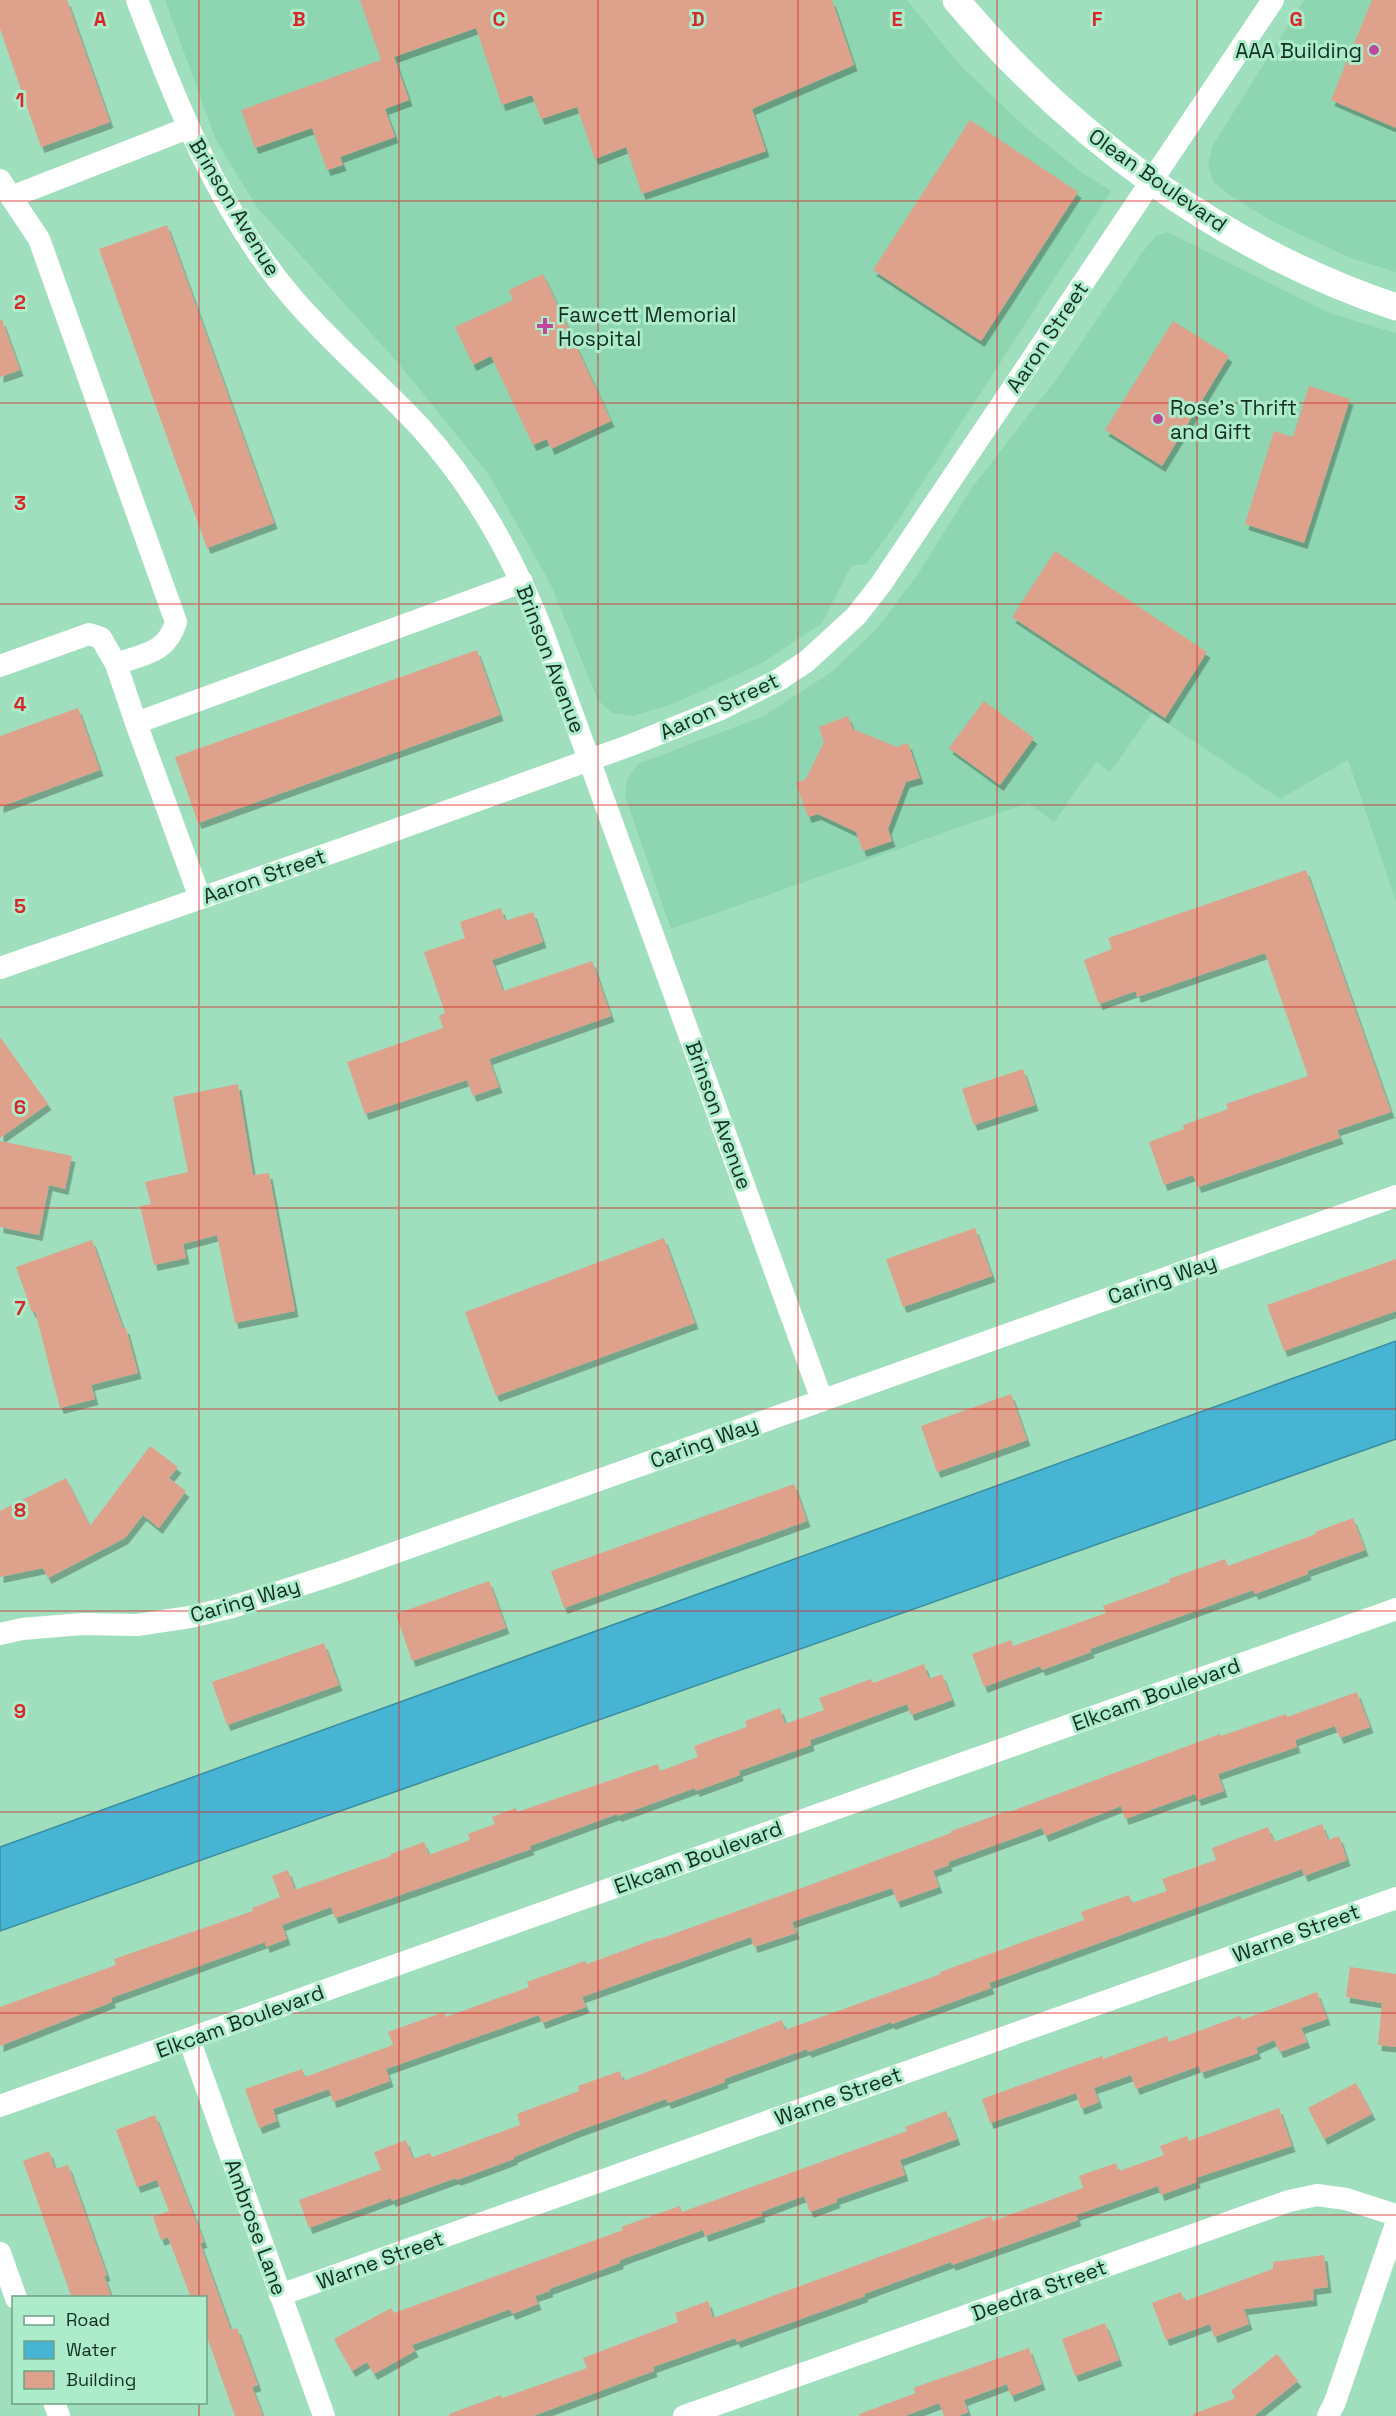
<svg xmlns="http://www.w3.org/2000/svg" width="1396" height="2416" font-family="'Space Grotesk',sans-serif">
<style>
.built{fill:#8ed6b1}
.water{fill:#48b4d4;stroke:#388c9e;stroke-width:1.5}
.building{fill:#dea18b;filter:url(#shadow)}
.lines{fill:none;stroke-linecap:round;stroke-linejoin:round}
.minor{stroke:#fff;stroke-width:22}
.tertiary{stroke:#fff;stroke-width:27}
.grid{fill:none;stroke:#d62828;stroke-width:1.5;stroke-opacity:0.55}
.poi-dot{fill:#bf479c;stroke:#adeccb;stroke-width:2}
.labels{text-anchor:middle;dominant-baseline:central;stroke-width:6;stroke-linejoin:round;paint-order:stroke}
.poi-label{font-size:21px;fill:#132d21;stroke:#adeccb;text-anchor:start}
.street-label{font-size:21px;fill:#132d21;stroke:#adeccb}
.grid-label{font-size:20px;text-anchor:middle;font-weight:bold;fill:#d62828;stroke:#adeccb;stroke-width:6;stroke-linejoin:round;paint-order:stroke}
</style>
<defs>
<filter id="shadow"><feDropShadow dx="3.5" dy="6" stdDeviation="0" flood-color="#0004"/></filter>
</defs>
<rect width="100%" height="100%" fill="#a0dfbe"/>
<g class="built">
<polygon points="165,0 907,0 959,64 1024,126 1084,174 1111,191 901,516 867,564 851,566 822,623 764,662 675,703 633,716 612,713 598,700 550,583 489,475 399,364 256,206 216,140"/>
<polygon points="1304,0 1396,0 1396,272 1351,258 1275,223 1231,196 1213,182 1208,163 1213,145"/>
<polygon points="1167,232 1332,314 1396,333 1396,902 1348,760 1280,799 1152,713 1110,772 1096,762 1054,822 1028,803 671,929 625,796 627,779 638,764 764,716 834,670 878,627 918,574 971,489 1061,373 1141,254 1156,236"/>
</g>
<polygon class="water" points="1396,1341 1396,1439 0,1931 0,1847"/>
<g class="building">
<polygon points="0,0 67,0 110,122 41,147 0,29"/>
<polygon points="360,0 832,0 854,65 752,109 766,151 642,194 626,147 595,159 577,107 541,119 532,95 502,105 476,28 394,57 409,100 385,109 395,137 340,157 343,165 327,170 312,128 255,148 241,110 381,60"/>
<polygon points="1372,0 1396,0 1396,128 1331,100"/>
<polygon points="970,120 1078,192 981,341 873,270"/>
<polygon points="167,225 274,523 207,548 99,249"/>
<polygon points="543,274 611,421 551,449 547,439 533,445 491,356 473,365 455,327 513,300 509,290"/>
<polygon points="0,320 2,320 20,370 0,377"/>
<polygon points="1173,321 1229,356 1162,466 1105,430"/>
<polygon points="1309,386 1350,399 1304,543 1245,524 1274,431 1293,437"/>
<polygon points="1055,551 1207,652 1165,718 1012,617"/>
<polygon points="477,650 500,715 198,823 175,757"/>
<polygon points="984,701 1034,738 1000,785 949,748"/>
<polygon points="78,708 100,770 0,807 0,736"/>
<polygon points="848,716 853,729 897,747 908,743 920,778 906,782 888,829 892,841 863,851 856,832 818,814 808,817 796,783 806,779 824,742 819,727"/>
<polygon points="1306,870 1391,1112 1337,1130 1340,1138 1198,1187 1193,1175 1164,1185 1149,1142 1184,1129 1183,1125 1228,1109 1226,1104 1308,1076 1265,953 1137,997 1136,991 1099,1004 1084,960 1112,949 1108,938"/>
<polygon points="501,908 505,921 533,912 543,942 492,960 503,991 592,961 611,1016 489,1059 499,1087 473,1096 467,1080 365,1114 347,1062 443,1028 439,1016 445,1013 424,952 465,938 460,922"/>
<polygon points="0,1037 48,1104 0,1138"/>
<polygon points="1023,1069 1035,1105 974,1125 962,1089"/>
<polygon points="238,1084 253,1175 269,1173 295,1311 235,1323 217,1235 183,1244 186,1258 154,1265 140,1206 151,1204 145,1182 188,1172 173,1097"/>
<polygon points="0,1141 72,1156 65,1189 49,1185 39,1235 0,1227"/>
<polygon points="975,1228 992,1276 903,1307 886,1259"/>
<polygon points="664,1238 695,1323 496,1396 465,1312"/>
<polygon points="92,1240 123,1328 126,1328 138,1373 91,1385 95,1399 60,1408 35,1311 32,1312 16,1267"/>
<polygon points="1396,1259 1396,1311 1284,1351 1267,1305"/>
<polygon points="1011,1394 1027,1440 937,1472 921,1426"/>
<polygon points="150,1446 178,1467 169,1478 186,1491 159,1528 143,1515 125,1538 48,1578 43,1568 0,1577 0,1511 66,1478 90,1526"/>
<polygon points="794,1484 807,1521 564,1608 551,1571"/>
<polygon points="1353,1518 1365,1550 1307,1571 1308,1574 1255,1594 1253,1590 1090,1649 1091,1652 1042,1670 1040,1666 984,1687 972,1654 1011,1640 1013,1646 1106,1613 1103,1606 1170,1582 1169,1579 1225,1559 1228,1566 1316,1534 1315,1532"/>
<polygon points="489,1581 506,1628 412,1661 396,1614"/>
<polygon points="324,1643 339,1685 227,1725 212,1682"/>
<polygon points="924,1664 929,1679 942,1674 952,1700 911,1715 907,1704 810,1740 811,1745 739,1771 740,1775 696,1791 695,1788 618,1816 617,1814 530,1846 531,1849 335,1918 331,1907 282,1925 287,1939 266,1947 265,1942 111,1998 112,2002 0,2046 0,2007 116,1965 114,1959 253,1911 252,1908 280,1897 272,1876 288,1870 295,1890 391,1856 391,1854 424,1842 429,1855 470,1840 468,1834 495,1824 492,1817 516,1808 517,1812 658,1764 660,1771 698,1757 694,1746 747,1727 745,1721 780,1708 785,1724 824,1710 819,1698 871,1679 873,1683"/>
<polygon points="1357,1692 1370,1727 1340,1738 1335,1726 1295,1740 1297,1747 1218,1774 1224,1791 1198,1800 1195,1794 1125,1819 1121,1806 1045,1836 1042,1828 948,1862 949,1865 933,1871 939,1887 897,1902 892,1888 792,1922 796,1933 754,1947 751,1937 582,1997 586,2007 542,2023 539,2015 386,2069 390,2081 333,2102 329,2089 273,2109 277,2121 259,2128 245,2089 302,2069 305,2077 393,2045 388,2032 444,2012 446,2017 529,1987 527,1982 585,1961 587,1964 658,1938 659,1939 799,1889 951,1833 951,1831 1008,1811 1009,1812 1220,1734 1221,1736 1286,1714 1287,1717"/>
<polygon points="1322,1824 1328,1840 1339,1836 1347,1860 1304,1876 1302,1869 989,1983 991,1988 892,2024 891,2022 808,2052 807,2049 724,2079 725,2082 668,2103 666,2099 575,2132 514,2157 514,2159 457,2180 456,2178 392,2201 391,2198 309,2228 299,2200 381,2170 374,2152 406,2140 413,2159 430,2153 432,2157 520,2125 517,2114 579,2091 578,2086 620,2071 623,2081 782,2020 785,2030 941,1974 940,1972 1084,1920 1081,1912 1129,1895 1132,1903 1167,1891 1162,1879 1216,1860 1212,1848 1268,1827 1274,1842"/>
<polygon points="1350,1967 1396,1974 1396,2047 1378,2045 1382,2003 1346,1997"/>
<polygon points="1317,1992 1327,2019 1301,2028 1307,2042 1280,2052 1274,2040 1256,2048 1258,2053 1201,2073 1199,2066 1136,2089 1131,2075 1094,2088 1099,2102 1081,2109 1076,2093 990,2123 982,2099 1102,2056 1103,2059 1167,2036 1169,2042 1240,2016 1242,2020"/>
<polygon points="1356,2083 1372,2114 1324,2139 1308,2108"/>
<polygon points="1279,2108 1292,2146 1196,2178 1197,2182 1161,2195 1158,2186 1076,2215 1078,2220 952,2265 951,2262 864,2294 865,2296 737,2342 735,2338 653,2367 654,2371 533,2416 449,2416 449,2414 501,2395 502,2398 587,2368 583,2358 678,2322 675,2313 708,2301 713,2318 991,2216 993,2221 1083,2188 1079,2176 1116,2163 1119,2171 1164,2155 1160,2146 1187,2136 1189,2141"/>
<polygon points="946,2111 957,2139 900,2160 905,2175 836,2199 837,2202 810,2212 804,2196 761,2212 762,2216 705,2236 703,2230 620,2260 620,2263 549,2289 550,2291 535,2296 538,2304 512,2314 510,2309 412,2345 415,2351 374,2374 367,2362 352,2371 334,2339 391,2308 394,2313 623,2230 621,2227 680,2206 682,2212 907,2131 905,2127"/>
<polygon points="155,2115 204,2242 200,2243 231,2330 237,2328 258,2385 252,2387 263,2416 235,2416 206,2334 206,2298 191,2298 168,2237 161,2240 153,2217 169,2211 157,2180 137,2187 116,2130"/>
<polygon points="49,2151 55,2169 68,2165 107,2275 104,2276 112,2298 72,2298 23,2161"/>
<polygon points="1324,2255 1328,2287 1313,2289 1314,2300 1244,2309 1249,2324 1214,2337 1210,2324 1166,2340 1152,2303 1181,2292 1185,2301 1273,2269 1273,2262"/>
<polygon points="1105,2323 1119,2360 1075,2376 1062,2339"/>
<polygon points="1029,2348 1042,2384 1011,2396 1007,2384 964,2400 968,2412 958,2416 944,2416 939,2403 905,2416 860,2416 859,2414 916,2393 913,2388"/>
<polygon points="1277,2354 1298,2381 1254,2416 1193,2416 1193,2414 1236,2398 1231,2391"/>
</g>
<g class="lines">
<g class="minor">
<path d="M 137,0 C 177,104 218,210 291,296 C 331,343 379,383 421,428 C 475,488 514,558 543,633 L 822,1400"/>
<polyline points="0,180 11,197 188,128"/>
<path d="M 11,197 L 39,239 L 176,622 C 167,653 144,654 116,664 L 136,723"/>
<polyline points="0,666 89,634 101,638 116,664"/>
<polyline points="200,898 136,723 522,582"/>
<polyline points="0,968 359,843 631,745 721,709 780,679 807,661 856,616 881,584 1273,0"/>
<polyline points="0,1634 22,1629 82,1624 137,1625 190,1617 232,1607 338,1573 1396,1196"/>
<polyline points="189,2039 324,2416"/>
<polyline points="0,2106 1396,1609"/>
<polyline points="0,2253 16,2298"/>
<polyline points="280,2295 1396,1898"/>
<polyline points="54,2402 59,2416"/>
<polyline points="684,2416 1289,2201 1317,2195 1346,2199 1396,2215"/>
<polyline points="1328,2416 1335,2402 1396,2224"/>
</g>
<path class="tertiary" d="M 956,0 C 1072,138 1225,250 1396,307"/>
</g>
<path class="grid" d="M 199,0 L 199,2298M 399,0 L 399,2416M 598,0 L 598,2416M 798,0 L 798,2416M 997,0 L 997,2416M 1197,0 L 1197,2416M 0,201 L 1396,201M 0,403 L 1396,403M 0,604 L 1396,604M 0,805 L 1396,805M 0,1007 L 1396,1007M 0,1208 L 1396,1208M 0,1409 L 1396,1409M 0,1611 L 1396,1611M 0,1812 L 1396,1812M 0,2013 L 1396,2013M 0,2215 L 1396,2215M 199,2402 L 199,2416"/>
<g class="poi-dot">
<circle cx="1374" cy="50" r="6"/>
<path d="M542 317h6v6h6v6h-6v6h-6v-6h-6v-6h6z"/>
<circle cx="1158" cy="419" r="6"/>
</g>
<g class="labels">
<g class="poi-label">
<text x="1362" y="50" text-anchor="end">AAA Building</text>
<text x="558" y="314">Fawcett Memorial<tspan x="558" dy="24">Hospital</tspan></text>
<text x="1170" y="407">Rose's Thrift<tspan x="1170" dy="24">and Gift</tspan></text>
</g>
<g class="street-label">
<text transform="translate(1158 180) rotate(35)">Olean Boulevard</text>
<text transform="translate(235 207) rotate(59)">Brinson Avenue</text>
<text transform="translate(1047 337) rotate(-56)">Aaron Street</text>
<text transform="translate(551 659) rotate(69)">Brinson Avenue</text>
<text transform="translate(719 706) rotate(-25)">Aaron Street</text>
<text transform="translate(264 876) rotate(-19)">Aaron Street</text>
<text transform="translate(719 1115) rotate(70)">Brinson Avenue</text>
<text transform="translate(1162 1279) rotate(-19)">Caring Way</text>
<text transform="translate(704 1442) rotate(-20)">Caring Way</text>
<text transform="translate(245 1600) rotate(-16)">Caring Way</text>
<text transform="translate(1156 1694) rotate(-20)">Elkcam Boulevard</text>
<text transform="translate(698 1857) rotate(-20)">Elkcam Boulevard</text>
<text transform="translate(1296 1933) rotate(-20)">Warne Street</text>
<text transform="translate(240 2021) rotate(-20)">Elkcam Boulevard</text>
<text transform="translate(838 2096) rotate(-20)">Warne Street</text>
<text transform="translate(256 2227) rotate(70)">Ambrose Lane</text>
<text transform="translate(380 2260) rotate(-20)">Warne Street</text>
<text transform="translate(1039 2290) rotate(-20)">Deedra Street</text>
</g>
</g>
<g class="grid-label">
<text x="100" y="26">A</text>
<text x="299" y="26">B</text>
<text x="499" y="26">C</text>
<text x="698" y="26">D</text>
<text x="897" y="26">E</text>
<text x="1097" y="26">F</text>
<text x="1296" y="26">G</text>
<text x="20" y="107">1</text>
<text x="20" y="309">2</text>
<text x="20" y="510">3</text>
<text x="20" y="711">4</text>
<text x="20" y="913">5</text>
<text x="20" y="1114">6</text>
<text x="20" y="1315">7</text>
<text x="20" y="1517">8</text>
<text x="20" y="1718">9</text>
</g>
<rect x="12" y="2296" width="195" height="108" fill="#adeccb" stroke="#6fa087" stroke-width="1.5"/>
<rect x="24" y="2316" width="30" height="9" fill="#ffffff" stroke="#6fa087" stroke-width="1.5"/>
<text x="66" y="2326" font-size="18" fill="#132d21">Road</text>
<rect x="24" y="2341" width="30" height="18" fill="#48b4d4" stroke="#6fa087" stroke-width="1.5"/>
<text x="66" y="2356" font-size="18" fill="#132d21">Water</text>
<rect x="24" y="2371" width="30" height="18" fill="#dea18b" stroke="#6fa087" stroke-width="1.5"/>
<text x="66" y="2386" font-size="18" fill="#132d21">Building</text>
</svg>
